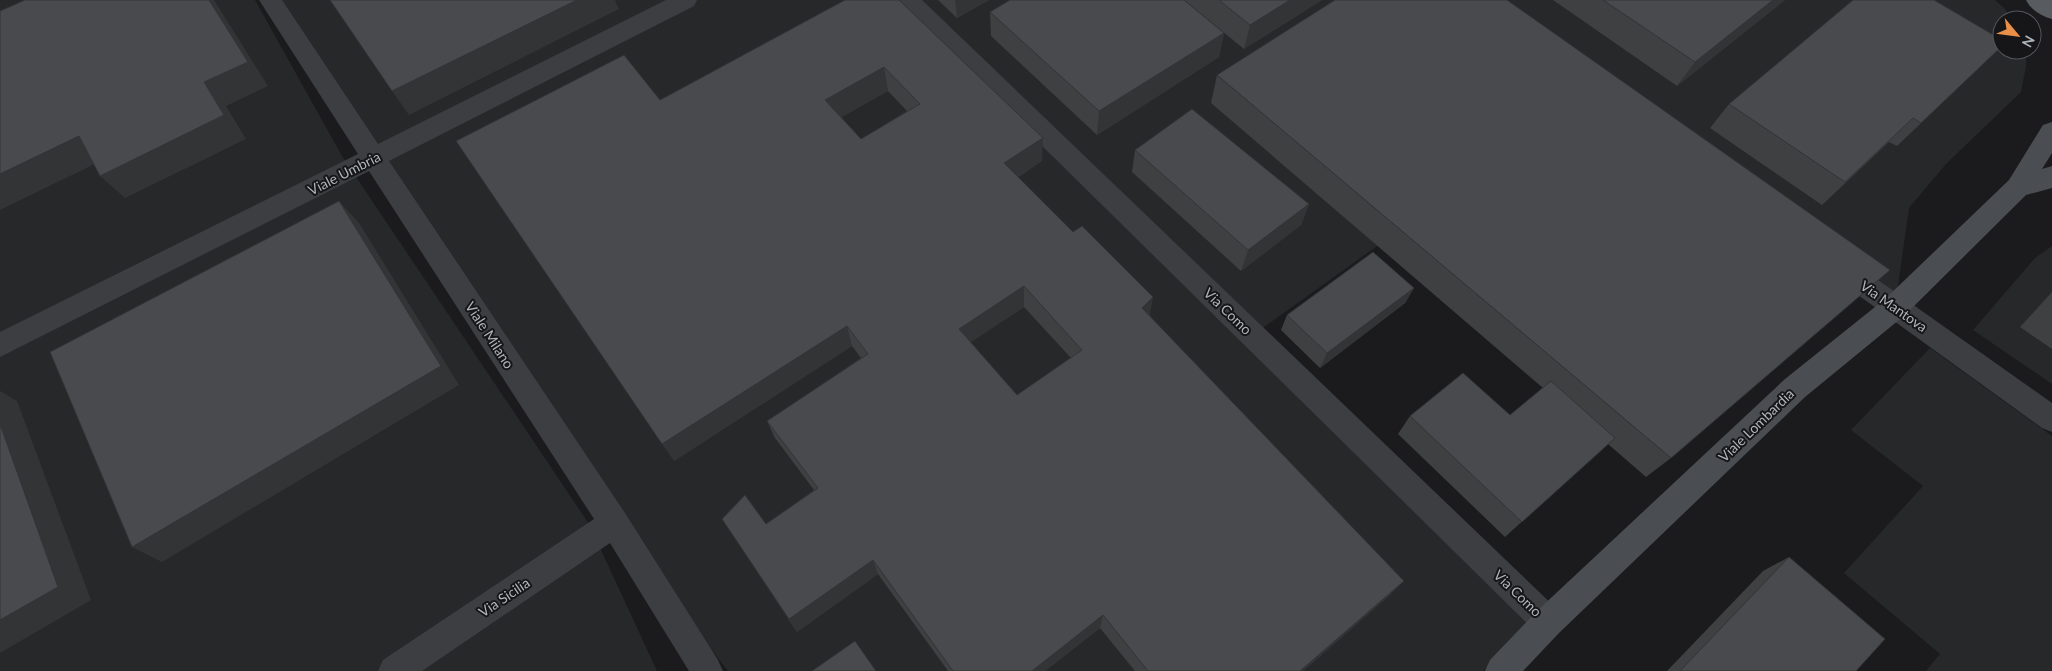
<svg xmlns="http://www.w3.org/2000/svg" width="2052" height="671" font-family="Lato,sans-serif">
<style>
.built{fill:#27282a}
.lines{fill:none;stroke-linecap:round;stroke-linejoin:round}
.street{fill:#3c3e42;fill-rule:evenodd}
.secondary{fill:#4a4e52;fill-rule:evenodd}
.primary{fill:#585c61;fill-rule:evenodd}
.wall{fill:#3e4042;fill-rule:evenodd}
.shaded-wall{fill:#323436}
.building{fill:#484a4d;stroke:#323436;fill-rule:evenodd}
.labels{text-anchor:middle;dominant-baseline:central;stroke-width:4;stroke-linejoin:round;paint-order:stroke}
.street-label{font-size:14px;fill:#aeb5bc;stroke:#161618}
</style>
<rect width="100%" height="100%" fill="#1b1b1d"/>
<g class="built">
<polygon points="0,0 255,0 342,156 589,524 657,671 0,671"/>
<polygon points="270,0 1411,0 1387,239 1253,335 1548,622 1483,671 728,671 614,523"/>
<polygon points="1467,0 1995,0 2005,9 2012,20 2002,20 2002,50 2026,50 2026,66 2021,92 1946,164 1909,208 1895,307"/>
<polygon points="2052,246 2052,384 1973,330 2035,258"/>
<polygon points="1930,348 2052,436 2052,671 1926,671 1940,654 1844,573 1923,486 1851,430"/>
</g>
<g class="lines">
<g class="street">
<polygon points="259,0 282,0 378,144 666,0 697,0 694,6 389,161 625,513 718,660 723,671 689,671 610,543 422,671 378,671 383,660 594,519 369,171 0,357 0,332 358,154"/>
<polygon points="897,0 922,0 1559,611 1564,622 1559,633 1548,638 1537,633 900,6"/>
<polygon points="1838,255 1847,258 2052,403 2052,432 2042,428 1829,274 1825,266 1829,258"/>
</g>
<polygon class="secondary" points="2052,122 2052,153 2042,169 2052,166 2052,188 2026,195 1905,315 1805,397 1559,633 1523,671 1485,671 1490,660 1537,611 1785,379 1885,299 2009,180 2043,125"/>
<path class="primary" d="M 2026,0 L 2052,0 L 2052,19 C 2041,16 2031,10 2026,0 Z"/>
</g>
<g class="wall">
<path d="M 845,0 L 1042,161 L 1018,177 L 1073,232 L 1153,297 L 1149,315 L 1391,594 L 1303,671 L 1135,671 L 1100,628 L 1045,671 L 948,671 L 878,574 L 797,632 L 722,519 L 766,524 L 814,490 L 775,438 L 767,421 L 861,358 L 852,346 L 674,461 ZM 888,91 L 907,111 L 861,139 L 841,117 ZM 1024,307 L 1071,358 L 1017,395 L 970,342 Z"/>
<polygon points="938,0 989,0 957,18"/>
<polygon points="1184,0 1322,0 1244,49"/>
<polygon points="1553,0 1785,0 1677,86"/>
<polygon points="990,12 1224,33 1219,57 1097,135 991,36"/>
<polygon points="2002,46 1897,146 1889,142 1822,205 1710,128 1729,104"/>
<polygon points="1217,75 1671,458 1646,477 1608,444 1505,537 1398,434 1410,416 1510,415 1543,388 1211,103"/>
<polygon points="1135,150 1309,204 1301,225 1241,271 1132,172"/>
<polygon points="1414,288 1405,303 1320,368 1281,330 1287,315"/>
<polygon points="2052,292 2052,349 2020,327"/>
<polygon points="1789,557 1856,671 1667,671 1763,571"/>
</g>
<g class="shaded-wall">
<polygon points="209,0 214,0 268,86 226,106 246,139 125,198 100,176"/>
<polygon points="577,0 615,0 619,9 409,115 392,91"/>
<polygon points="955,0 989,0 957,18"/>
<polygon points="1290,0 1322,0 1244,49 1250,25"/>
<polygon points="1773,0 1785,0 1677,86 1695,62"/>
<polygon points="1224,33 1219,57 1097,135 1099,111"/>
<polygon points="884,67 888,91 830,124 825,100"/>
<polygon points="79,136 105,159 0,210 0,174"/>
<polygon points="1043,138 1042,161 1004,185 1004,163"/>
<polygon points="339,201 359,223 459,385 162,562 132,547"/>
<polygon points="1309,204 1301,225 1241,271 1248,250"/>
<polygon points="1024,286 1024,307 961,349 959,329"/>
<polygon points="1414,288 1405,303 1320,368 1327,353"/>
<polygon points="1153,297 1149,318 1142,308"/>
<polygon points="847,326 852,346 674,461 662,444"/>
<polygon points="0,391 17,401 91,600 0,653"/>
<polygon points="873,560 878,574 797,632 789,619"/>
<polygon points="1404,581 1391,594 1303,671 1300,671"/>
<polygon points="1103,615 1100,628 1045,671 1032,671"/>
</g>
<g class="building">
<polygon points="25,0 209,0 248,62 204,82 224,115 100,176 79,136 0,174 0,11"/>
<polygon points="330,0 577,0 392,91"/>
<path d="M 845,0 L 899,0 L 1043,138 L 1004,163 L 1073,232 L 1082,226 L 1153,297 L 1142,308 L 1404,581 L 1300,671 L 1148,671 L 1103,615 L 1032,671 L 953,671 L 873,560 L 789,619 L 722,519 L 745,495 L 766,524 L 818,488 L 767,421 L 868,354 L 847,326 L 662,444 L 456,141 L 624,55 L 660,100 ZM 884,67 L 920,104 L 861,139 L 825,100 ZM 1024,286 L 1082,350 L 1017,395 L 959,329 Z"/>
<polygon points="1010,0 1184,0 1224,33 1099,111 990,12"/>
<polygon points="1219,0 1290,0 1250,25"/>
<polygon points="1335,0 1507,0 1890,270 1671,458 1217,75"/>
<polygon points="1603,0 1773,0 1695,62"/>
<polygon points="1853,0 1934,0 2002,40 2002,46 1921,123 1913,118 1845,182 1729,104"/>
<polygon points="1192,109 1309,204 1248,250 1135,150"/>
<polygon points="339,201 441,366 132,547 50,352"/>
<polygon points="1373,252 1414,288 1327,353 1287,315"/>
<polygon points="1463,373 1510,415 1551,381 1615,438 1522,522 1410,416"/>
<polygon points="0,424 58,587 0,620"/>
<polygon points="1789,557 1885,639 1856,671 1680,671"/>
<polygon points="855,641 876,671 812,671"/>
</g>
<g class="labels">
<g class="street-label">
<text transform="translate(344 173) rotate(-27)">Viale Umbria</text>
<text transform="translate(1894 306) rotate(35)">Via Mantova</text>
<text transform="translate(1228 311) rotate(44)">Via Como</text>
<text transform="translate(490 335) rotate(57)">Viale Milano</text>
<text transform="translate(1756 425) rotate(-44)">Viale Lombardia</text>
<text transform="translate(1518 593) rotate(44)">Via Como</text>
<text transform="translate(504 597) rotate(-34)">Via Sicilia</text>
</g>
</g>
<g transform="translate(2017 35) rotate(119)"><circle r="24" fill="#161618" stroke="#53565a"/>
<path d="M0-4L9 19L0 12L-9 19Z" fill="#ea8f47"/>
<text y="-8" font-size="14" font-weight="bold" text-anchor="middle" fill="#aeb5bc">N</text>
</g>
</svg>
